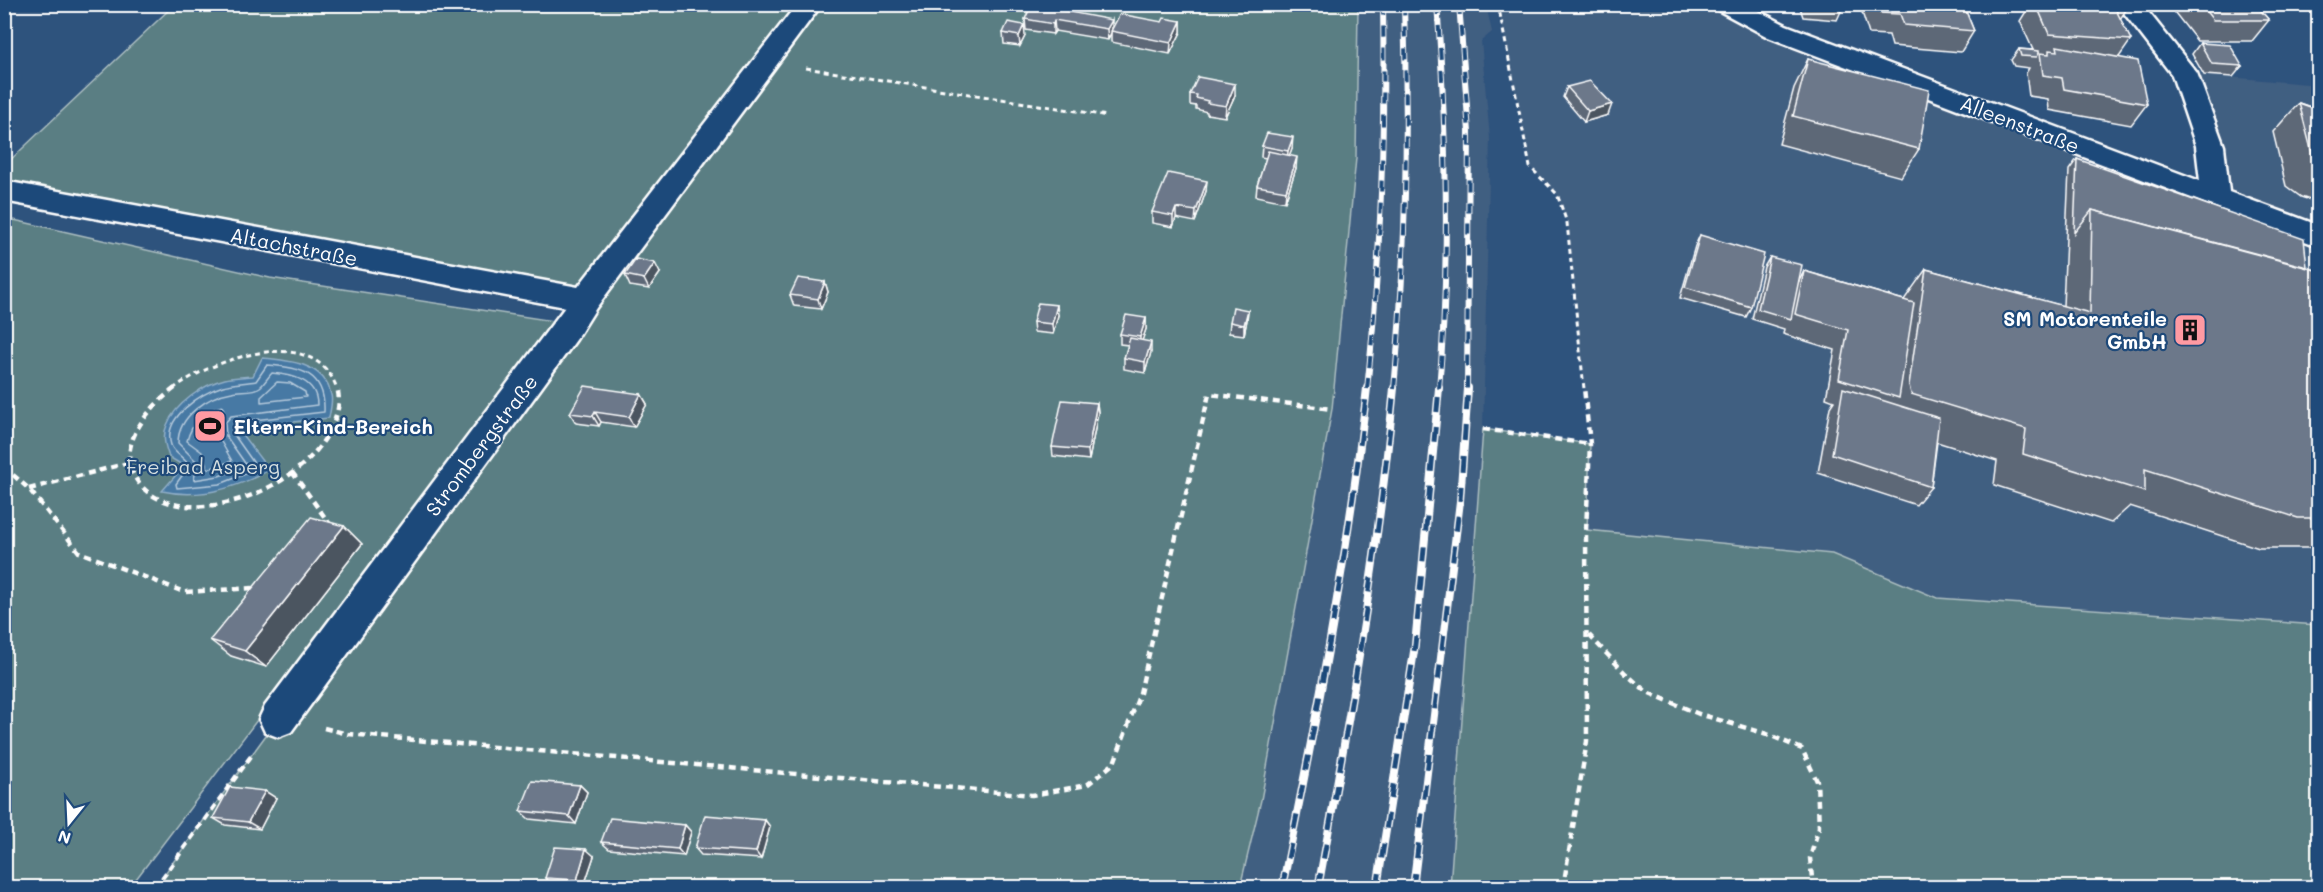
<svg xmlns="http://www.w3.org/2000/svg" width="2323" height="892" font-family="Mali,sans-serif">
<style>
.built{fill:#415e81}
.green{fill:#5a7e83;stroke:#acbec1;stroke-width:1.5}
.water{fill:#4779a4;stroke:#91afc8;stroke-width:1.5}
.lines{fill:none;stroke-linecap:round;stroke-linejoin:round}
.shore{stroke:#b5c9db;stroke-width:1.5}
.minor-casing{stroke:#fff;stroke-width:5}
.path-far1{stroke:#fff;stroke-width:3;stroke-dasharray:5 4;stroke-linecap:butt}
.path{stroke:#fff;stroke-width:4.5;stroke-dasharray:7 5;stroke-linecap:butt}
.minor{fill:#1f4a7a;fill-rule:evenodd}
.rail-far1-casing{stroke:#fff;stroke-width:6}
.rail-casing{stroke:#fff;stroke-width:8}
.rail-far1{stroke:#1f4a7a;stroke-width:4;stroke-dasharray:11;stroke-linecap:butt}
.rail{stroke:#1f4a7a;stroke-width:5;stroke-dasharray:15;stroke-linecap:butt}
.wall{fill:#5d6777;stroke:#fff;stroke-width:1.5}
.shaded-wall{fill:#4c5461;stroke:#fff;stroke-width:1.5}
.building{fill:#6c788a;stroke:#fff;stroke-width:1.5}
.labels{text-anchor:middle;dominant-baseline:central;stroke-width:4.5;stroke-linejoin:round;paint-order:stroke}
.street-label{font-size:20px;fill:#fff;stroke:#1f4a7a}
.poi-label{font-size:20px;font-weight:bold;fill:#fff;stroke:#1f4a7a;text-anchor:end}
.park-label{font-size:20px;fill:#d6dfe0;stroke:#1f4a7a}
</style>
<rect width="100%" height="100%" fill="#2e537d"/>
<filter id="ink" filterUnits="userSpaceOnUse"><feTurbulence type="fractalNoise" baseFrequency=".0167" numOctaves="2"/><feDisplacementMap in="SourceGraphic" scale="12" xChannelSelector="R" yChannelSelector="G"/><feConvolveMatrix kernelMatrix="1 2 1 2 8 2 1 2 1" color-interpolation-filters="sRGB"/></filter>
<g filter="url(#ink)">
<g class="built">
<polygon points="1358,5 1486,5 1492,32 1481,41 1490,138 1483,429 1450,887 1240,888 1261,800 1332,409 1356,158"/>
<polygon points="1498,5 1725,5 2216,198 2184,73 2318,85 2318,625 1937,598 1832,554 1586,530 1590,444 1567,223 1557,194 1530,167"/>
</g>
<g class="green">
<polygon points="174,5 1358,5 1356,158 1332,409 1261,800 1240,887 155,887 584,300 5,191 5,165"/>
<polygon points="5,218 270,278 560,322 130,887 5,887"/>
<polygon points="1483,429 1590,444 1587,530 1832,554 1937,598 2318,625 2318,887 1450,887"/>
</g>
<path class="water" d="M 262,358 C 288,360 325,363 331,395 C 333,401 330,411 329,418 L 237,428 L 269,470 C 237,488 199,499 162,491 L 184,466 L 169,457 C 165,446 162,436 167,425 C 175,404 204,384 225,379 C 234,377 244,377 253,376 Z"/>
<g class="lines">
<g class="shore">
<path d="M 267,365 C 301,367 326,373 324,412 L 235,422 L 232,432 L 258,469 L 220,484 L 177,488 L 176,484 L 189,466 C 185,457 174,454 171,445 C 162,417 202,393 223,386 C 234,383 245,383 256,381 Z"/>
<path d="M 272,373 C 293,375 317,380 317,405 L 231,416 L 225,423 L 226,436 L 247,466 L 219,476 L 194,480 L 197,462 L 178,443 C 178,416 208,396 232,392 C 240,390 253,392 260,387 C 264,384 268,377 272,373 Z"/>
<polygon points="277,382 290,383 305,392 306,397 261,402 261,397"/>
<path d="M 222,406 L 224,410 L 218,418 L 215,431 L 232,461 L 208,469 L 202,452 L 187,441 C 191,423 205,411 222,406 Z"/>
</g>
<g class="minor-casing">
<g id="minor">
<polygon points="797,4 822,4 596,308 576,340 291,732 278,737 265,732 259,719 265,706 565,307 4,201 4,181 578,287"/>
<polygon points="1713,4 1745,4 1786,25 2200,181 2196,146 2172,75 2117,4 2142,4 2197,73 2224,146 2229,192 2318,225 2318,246 1768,37 1716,9"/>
</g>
</g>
<g class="path-far1">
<polyline points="1498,4 1530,167 1557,194 1567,223 1584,389"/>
<polyline points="806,68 1108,116"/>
<path d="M 173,389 C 212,359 315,322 337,389"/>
</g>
<g class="path">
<path d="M 175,388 C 148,408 115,446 136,479 C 143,490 153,497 164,501 C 215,520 293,486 322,443 C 333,427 343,407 337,388"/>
<polyline points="1483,429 1590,444"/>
<polyline points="4,467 29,489 79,552 184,592 254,588"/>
<polyline points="292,472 329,523 327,525"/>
<polyline points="29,489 128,463"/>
<polyline points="1589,635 1625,673 1647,692 1699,714 1767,734 1802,749 1817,781 1819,827 1810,858 1813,888"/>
<polyline points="324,728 348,734 1032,795 1087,785 1114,763 1140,693 1209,394 1332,409"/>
<polyline points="155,888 254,752"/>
<polyline points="1563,888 1587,741 1586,530 1590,444 1584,388"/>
</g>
<use href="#minor" class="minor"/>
<g class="rail-far1-casing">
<g id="rail-far1">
<path d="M 1437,4 C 1447,132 1450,261 1439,389"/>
<polyline points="1459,4 1469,132 1467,389"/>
<path d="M 1367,389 C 1381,261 1385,133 1383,4"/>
<path d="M 1394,389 C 1406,261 1408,133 1404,4"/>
</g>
</g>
<g class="rail-casing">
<g id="rail">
<path d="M 1282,888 C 1316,722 1348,556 1367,388"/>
<path d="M 1318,888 C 1349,722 1378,556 1394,388"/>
<polyline points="1377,888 1415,645 1439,388"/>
<polyline points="1413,888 1460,501 1468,388"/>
</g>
</g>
<use href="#rail-far1" class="rail-far1"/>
<use href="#rail" class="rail"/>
</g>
<g class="wall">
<polygon points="1799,4 1841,4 1842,9 1837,20 1803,17"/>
<polygon points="1864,4 1963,4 1974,31 1961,52 1892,46 1889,35 1869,34 1861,9"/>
<polygon points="1979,4 2130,4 2120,19 2131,40 2119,57 2147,104 2131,125 2049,110 2048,99 2029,96 2026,73 2029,68 2014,66 2011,60 2019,49 2033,50 2020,21 2027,10 1980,7"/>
<polygon points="2168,4 2255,4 2269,20 2252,41 2197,41"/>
<polygon points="1060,11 1112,29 1162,22 1181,21 1181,32 1170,54 1111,42 1111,33 1108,40 1055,31 1053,34 1026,30 1025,19"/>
<polygon points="1003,33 1025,36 1020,46 1004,44"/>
<polygon points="2200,43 2242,66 2233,77 2204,75 2192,54"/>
<polygon points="1808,59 1919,149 1901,177 1779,144 1794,88"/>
<polygon points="1567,87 1608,115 1584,122 1563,97"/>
<polygon points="1190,94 1235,95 1225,117 1207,114 1207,112 1196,109 1196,106 1190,105"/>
<polygon points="2299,103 2319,110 2319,203 2301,197 2286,186 2273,132"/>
<polygon points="1262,146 1292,148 1289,155 1296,168 1285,202 1256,196 1257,186 1266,158 1261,157"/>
<polygon points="2077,159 2307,267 2319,271 2319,548 2259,548 2130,506 2111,523 1994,485 1997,461 1937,442 1931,487 1916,505 1818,473 1830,407 1834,401 1826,398 1835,350 1783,334 1784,329 1752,319 1764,267 1770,257 1799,281 1804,271 1904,300 1926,269 2063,306 2069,170"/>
<polygon points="1206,191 1195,222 1176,218 1173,227 1152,223 1152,212"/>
<polygon points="1700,235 1751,307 1746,317 1680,298 1695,246"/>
<polygon points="660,273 649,289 630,286 625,275"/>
<polygon points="825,282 828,292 821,309 794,306 790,295"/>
<polygon points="1248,310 1247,320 1244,335 1229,333 1230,322"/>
<polygon points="1058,315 1053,334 1034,332 1033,322"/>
<polygon points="1146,318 1146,329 1142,340 1151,352 1145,373 1124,369 1124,358 1128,345 1120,344 1120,334"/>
<polygon points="641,394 647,404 634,427 601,422 599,426 576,423 570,413"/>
<polygon points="1097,403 1098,413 1089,460 1053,456 1052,447"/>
<polygon points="344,526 362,544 266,667 231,656 210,640"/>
<polygon points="580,785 587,792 576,824 529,819 520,811"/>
<polygon points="276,798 260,829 225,825 213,818"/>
<polygon points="765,820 770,827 761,859 701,855 695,848"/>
<polygon points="685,825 691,832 684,856 609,849 601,842"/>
<polygon points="594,856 584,886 553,884 545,878"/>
</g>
<g class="shaded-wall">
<polygon points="1054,20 1055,31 1053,34 1053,24"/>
<polygon points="1112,20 1112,30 1108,40 1107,29"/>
<polygon points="1181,21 1181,32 1170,54 1171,43"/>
<polygon points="1024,25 1025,36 1020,46 1019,36"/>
<polygon points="1235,84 1235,95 1225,117 1226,106"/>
<polygon points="1612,104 1608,115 1584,122 1588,111"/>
<polygon points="1293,137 1292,148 1287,162 1288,151"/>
<polygon points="1297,157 1296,168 1285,202 1286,191"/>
<polygon points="1207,181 1206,191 1195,222 1196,211"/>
<polygon points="1176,208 1176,218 1173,227 1173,216"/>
<polygon points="655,263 660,273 649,289 644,279"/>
<polygon points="825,282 828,292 821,309 818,299"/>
<polygon points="1057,305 1058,315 1053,334 1052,324"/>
<polygon points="1248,310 1247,320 1244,335 1244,325"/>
<polygon points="1146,318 1146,329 1140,347 1140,337"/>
<polygon points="1151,342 1151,352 1145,373 1145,362"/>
<polygon points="641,394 647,404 634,427 629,417"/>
<polygon points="1097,403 1098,413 1089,460 1088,450"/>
<polygon points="595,412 601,422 599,426 593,416"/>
<polygon points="344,526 362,544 266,667 245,651"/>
<polygon points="580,785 587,792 576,824 569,816"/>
<polygon points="265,791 276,798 260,829 248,822"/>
<polygon points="765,820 770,827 761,859 756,852"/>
<polygon points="685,825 691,832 684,856 678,849"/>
<polygon points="586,849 594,856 584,886 577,880"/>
</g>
<g class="building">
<polygon points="1032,4 1059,8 1059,10 1112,20 1107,29 1054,20 1053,24 1025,19"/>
<polygon points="1808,4 1841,4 1842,9 1808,6"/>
<polygon points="1877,4 1963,4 1974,31 1904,25 1900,14 1880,13"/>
<polygon points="2036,4 2089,4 2114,6 2131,40 2049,34"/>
<polygon points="2200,4 2255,4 2269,20 2213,20"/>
<polygon points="1120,14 1162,22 1164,18 1181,21 1171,43 1111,31"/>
<polygon points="1008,22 1024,25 1019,36 1003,33"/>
<polygon points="2200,43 2230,45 2242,66 2212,64"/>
<polygon points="2057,46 2138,61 2147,104 2064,89 2062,78 2043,75 2040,53 2049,54 2049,50 2058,51"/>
<polygon points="2019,49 2039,51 2039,53 2037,57 2021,56"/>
<polygon points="1808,59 1929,90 1919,149 1793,116"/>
<polygon points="1198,77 1235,84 1226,106 1207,103 1208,101 1196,98 1197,95 1190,94"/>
<polygon points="1590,81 1612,104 1588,111 1567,87"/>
<polygon points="2299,103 2319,110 2319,161 2313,157"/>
<polygon points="1267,133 1293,137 1288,151 1262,146"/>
<polygon points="1268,151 1297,157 1286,191 1257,186"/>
<polygon points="2077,159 2304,239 2307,267 2092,210 2074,233"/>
<polygon points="1168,173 1207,181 1196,211 1176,208 1173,216 1152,212"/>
<polygon points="2092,210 2319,271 2319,518 2298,518 2145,469 2145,492 2023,454 2026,429 1911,394 1909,385 1926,269 2090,313"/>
<polygon points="1700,235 1764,254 1751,307 1685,287"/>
<polygon points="1770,257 1802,265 1791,319 1758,309"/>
<polygon points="636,259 655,263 644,279 625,275"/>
<polygon points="1804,271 1914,303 1899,398 1839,379 1848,330 1795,314"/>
<polygon points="798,278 825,282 818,299 790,295"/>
<polygon points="1038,303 1057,305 1052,324 1033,322"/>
<polygon points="1233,307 1248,310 1244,325 1230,322"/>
<polygon points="1126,315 1146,318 1140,337 1120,334"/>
<polygon points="1130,338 1151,342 1145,362 1124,358"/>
<polygon points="585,386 641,394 629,417 595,412 593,416 570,413"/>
<polygon points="1843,388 1939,418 1931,487 1832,454"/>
<polygon points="1062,400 1097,403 1088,450 1052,447"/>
<polygon points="311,517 344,526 245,651 210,640"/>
<polygon points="532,781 580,785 569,816 520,811"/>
<polygon points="230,787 265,791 248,822 213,818"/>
<polygon points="705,815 765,820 756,852 695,848"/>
<polygon points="610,818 685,825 678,849 601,842"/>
<polygon points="555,847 586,849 577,880 545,878"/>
</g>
</g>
<defs>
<g id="building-square" transform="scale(1.725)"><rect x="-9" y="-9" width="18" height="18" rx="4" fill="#ff9aa2" stroke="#1f4a7a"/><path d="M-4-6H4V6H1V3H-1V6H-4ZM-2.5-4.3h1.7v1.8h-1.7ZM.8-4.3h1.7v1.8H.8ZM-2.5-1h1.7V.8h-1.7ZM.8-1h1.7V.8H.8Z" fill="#111"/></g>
<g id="stadium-square" transform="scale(1.725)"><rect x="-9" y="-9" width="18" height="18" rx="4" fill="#ff9aa2" stroke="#1f4a7a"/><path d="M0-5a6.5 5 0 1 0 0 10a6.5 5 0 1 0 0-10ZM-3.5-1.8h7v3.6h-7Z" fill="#111"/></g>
</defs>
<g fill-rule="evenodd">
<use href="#building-square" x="2190" y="330"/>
<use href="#stadium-square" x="210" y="426"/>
</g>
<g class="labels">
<g class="street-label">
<text transform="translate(2020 124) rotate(21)">Alleenstraße</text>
<text transform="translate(294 246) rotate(11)">Altachstraße</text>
<text transform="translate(481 445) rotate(-53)">Strombergstraße</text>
</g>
<g class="poi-label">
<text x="2167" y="318">SM Motorenteile<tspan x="2167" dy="23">GmbH</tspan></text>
<text x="233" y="426" text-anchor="start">Eltern-Kind-Bereich</text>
</g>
<g class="park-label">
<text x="203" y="466">Freibad Asperg</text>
</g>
</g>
<rect width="2323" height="892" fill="none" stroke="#1f4a7a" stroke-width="24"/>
<rect x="12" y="12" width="2299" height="868" fill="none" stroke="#fff" stroke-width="2" filter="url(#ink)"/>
<g transform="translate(69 823) rotate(198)" stroke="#1f4a7a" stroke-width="4.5" paint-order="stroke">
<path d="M0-4.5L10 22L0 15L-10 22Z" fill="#ffffff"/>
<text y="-9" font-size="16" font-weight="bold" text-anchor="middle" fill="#ffffff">N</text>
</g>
</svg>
